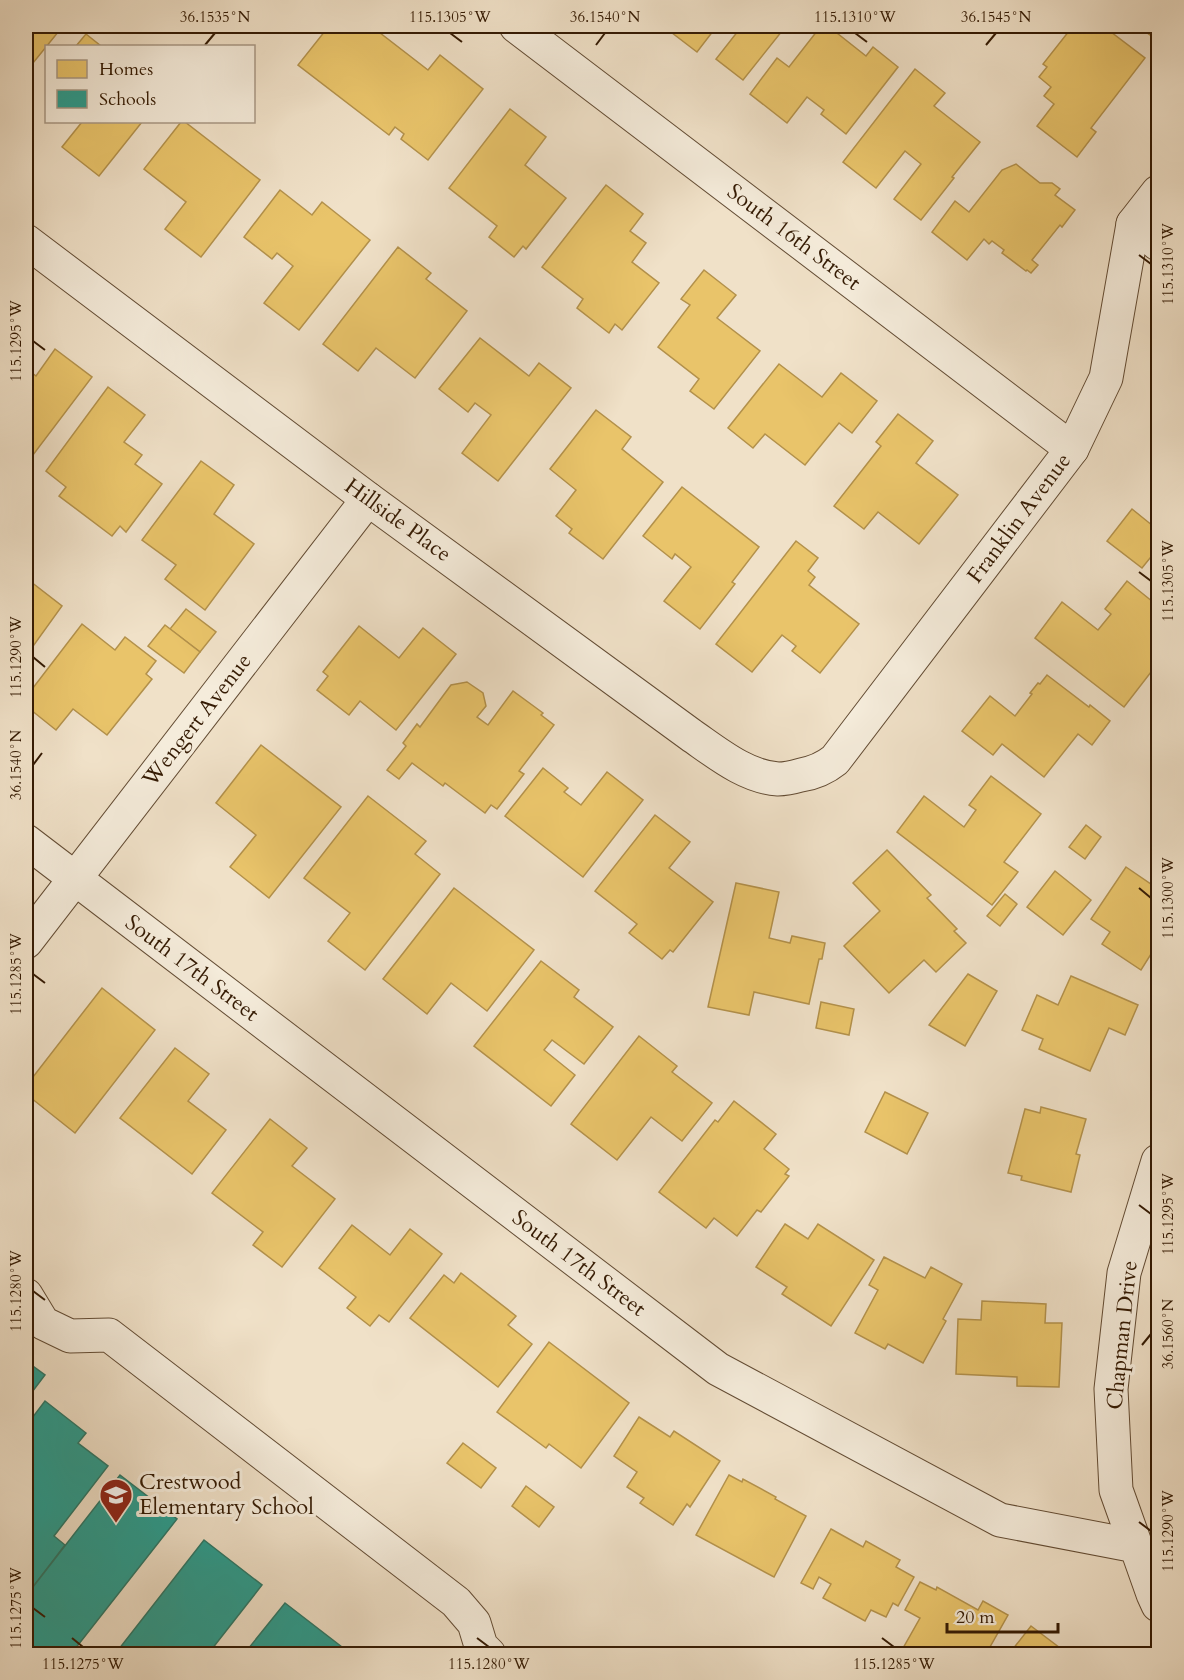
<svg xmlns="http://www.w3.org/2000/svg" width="1184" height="1680" font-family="Cardo,serif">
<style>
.homes{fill:#e9c46a;stroke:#b3914b;stroke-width:1.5}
.schools{fill:#2a9d8f;stroke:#2d7665;stroke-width:1.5}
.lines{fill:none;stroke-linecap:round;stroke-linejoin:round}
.minor-casing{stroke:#634c34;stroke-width:35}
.minor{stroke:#f5ecdb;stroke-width:33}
.ticks{fill:none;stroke:#341a03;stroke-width:2}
.labels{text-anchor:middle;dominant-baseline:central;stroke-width:6;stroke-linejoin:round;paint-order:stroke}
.street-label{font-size:22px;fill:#341a03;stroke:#f5ecdb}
.poi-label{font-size:22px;fill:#341a03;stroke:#f5ecdb;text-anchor:start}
.neatline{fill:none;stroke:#341a03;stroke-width:2}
.ticks-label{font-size:15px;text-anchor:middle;fill:#341a03}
</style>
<rect width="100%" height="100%" fill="#f0e1c8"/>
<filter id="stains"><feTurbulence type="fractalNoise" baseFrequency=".00333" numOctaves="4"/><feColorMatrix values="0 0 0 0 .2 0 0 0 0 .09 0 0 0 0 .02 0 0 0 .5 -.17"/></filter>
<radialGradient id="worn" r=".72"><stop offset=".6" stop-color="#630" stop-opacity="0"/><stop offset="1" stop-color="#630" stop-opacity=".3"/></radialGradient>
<g class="homes">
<polygon points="26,26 63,26 29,68 26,65"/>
<polygon points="329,26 371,26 428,70 440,55 483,89 428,160 401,139 404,134 395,127 389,135 298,65"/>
<polygon points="663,26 717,26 697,52"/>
<polygon points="742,26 786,26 743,80 716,59"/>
<polygon points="821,26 828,26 866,56 873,47 898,67 846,134 821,114 824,110 807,97 787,123 750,94 777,58 789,67"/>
<polygon points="1073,26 1103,26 1145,58 1091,128 1096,132 1077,157 1037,126 1054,104 1044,96 1051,87 1039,77 1047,67 1043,64"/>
<polygon points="1138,26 1158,26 1158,41"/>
<polygon points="86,34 101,46 76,46"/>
<polygon points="915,69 945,93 934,106 980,142 952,177 954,178 921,220 894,199 921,164 905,151 876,188 843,162"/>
<polygon points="510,109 546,137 525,165 566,198 526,249 523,246 514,257 489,237 497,226 449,188"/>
<polygon points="82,122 142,122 99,176 62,147"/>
<polygon points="181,122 185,122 260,180 201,257 165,229 186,202 144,169"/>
<polygon points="1016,164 1040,183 1052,183 1060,189 1055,195 1075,210 1062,227 1060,225 1032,260 1038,265 1031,273 1027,270 1026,271 1002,253 1004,250 992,241 989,244 984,239 967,260 932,232 955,201 969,212 1002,170"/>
<polygon points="606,185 643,214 630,231 646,243 632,262 659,283 622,330 615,324 609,333 577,308 583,299 542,267"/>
<polygon points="280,190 312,215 322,202 370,240 299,330 264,303 293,266 277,253 272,259 244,237"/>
<polygon points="398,247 431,273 426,279 467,311 415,378 376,348 358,371 323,344"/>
<polygon points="704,270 736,295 717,318 760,351 714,409 690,391 699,379 658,347 690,305 681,299"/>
<polygon points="480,338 529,376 539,363 571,388 498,481 462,453 491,415 475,403 468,412 439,389"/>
<polygon points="55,349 92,377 33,455 26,449 26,368 36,376"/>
<polygon points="779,364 822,397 841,373 877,401 852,433 839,423 805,465 765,434 753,448 728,428"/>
<polygon points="108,387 145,415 124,442 142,455 135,464 162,484 126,532 120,526 112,536 59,496 66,487 46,471"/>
<polygon points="596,410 631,437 622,449 663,482 603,559 569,533 572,529 556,516 576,490 550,469"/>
<polygon points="898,414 933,441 916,463 958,495 919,544 878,512 864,529 834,506 881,446 876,442"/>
<polygon points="201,461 234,485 214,514 254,544 205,610 165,579 176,565 142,540"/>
<polygon points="682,487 759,547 732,582 735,584 700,629 664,601 691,567 675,554 672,559 643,536"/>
<polygon points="1132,509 1158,530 1158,565 1150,558 1142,568 1107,541"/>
<polygon points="796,541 818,558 808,571 815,577 809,585 859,624 820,673 792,651 796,646 782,635 752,672 716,644"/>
<polygon points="26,578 62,606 26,656"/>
<polygon points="1127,581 1158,606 1158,663 1124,707 1035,638 1062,602 1098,630 1111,614 1105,609"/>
<polygon points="186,609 216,632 200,652 170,629"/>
<polygon points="82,624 115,650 125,637 156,661 146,674 152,679 107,735 73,709 56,730 26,706 26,697"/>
<polygon points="165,625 200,652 184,673 148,646"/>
<polygon points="359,626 399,658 423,628 456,654 396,730 360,701 349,715 317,690 328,676 323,672"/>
<polygon points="1047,675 1089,707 1090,705 1110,721 1092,745 1078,734 1044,777 1002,744 993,755 962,731 990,696 1015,716 1032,694 1030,693 1038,683 1040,684"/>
<polygon points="467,682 483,693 486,706 477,717 488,725 513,691 543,713 541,715 554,725 519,771 524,774 497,809 491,805 485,813 445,783 443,786 412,763 399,779 387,770 406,746 403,743 417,724 420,727 451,685"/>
<polygon points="261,745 341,807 269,898 230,867 256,835 216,803"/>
<polygon points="543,768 568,788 564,792 581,805 607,772 643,800 583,877 505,816"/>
<polygon points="991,776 1041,814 1004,862 1018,872 992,905 897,832 924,796 964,827 976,810 969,805"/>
<polygon points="368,796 426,841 415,854 440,874 365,970 328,941 350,913 304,878"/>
<polygon points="655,815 690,842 669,868 713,902 673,952 670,950 662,959 629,933 637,924 595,891"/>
<polygon points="1086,825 1101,837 1085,859 1069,847"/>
<polygon points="887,850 931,895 927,898 957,929 954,931 966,943 936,972 924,960 889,993 844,946 880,911 853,883"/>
<polygon points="1126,867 1158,889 1158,943 1141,970 1102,944 1110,932 1091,919"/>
<polygon points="1055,871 1091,900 1063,935 1027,907"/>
<polygon points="736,883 779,892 769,938 790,943 792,936 825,943 822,959 819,959 809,1004 754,992 749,1015 708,1007"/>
<polygon points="454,888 534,950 487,1011 451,983 427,1014 383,979"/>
<polygon points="1005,894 1017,904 1000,926 987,916"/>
<polygon points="541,961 579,990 574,997 613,1027 584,1064 552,1040 544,1050 575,1075 551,1106 474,1046"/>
<polygon points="968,974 997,991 965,1046 929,1025"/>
<polygon points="1071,976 1138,1005 1125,1035 1109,1028 1090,1071 1039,1049 1043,1039 1022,1030 1037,995 1058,1005"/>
<polygon points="102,988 155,1030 75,1133 26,1094 26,1086"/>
<polygon points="821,1002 854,1009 849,1035 816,1028"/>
<polygon points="639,1036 677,1066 672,1072 712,1103 682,1141 651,1117 617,1160 571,1124"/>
<polygon points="175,1048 209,1074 188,1101 226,1130 192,1174 120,1118"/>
<polygon points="885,1092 928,1113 907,1154 865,1132"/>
<polygon points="734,1101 776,1134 764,1149 789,1169 785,1174 789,1176 761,1212 757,1210 737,1236 714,1218 706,1228 659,1192 715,1120 718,1122"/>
<polygon points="1041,1107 1086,1119 1076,1154 1080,1155 1071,1192 1021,1180 1022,1176 1008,1173 1025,1109 1040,1113"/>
<polygon points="270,1119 307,1148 292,1166 335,1199 282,1267 253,1245 263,1232 212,1193"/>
<polygon points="785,1224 808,1239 818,1224 874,1260 831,1326 782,1294 787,1287 756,1267"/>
<polygon points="352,1225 390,1255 410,1229 442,1254 389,1322 379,1315 370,1326 347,1308 356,1297 319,1268"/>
<polygon points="884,1257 925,1278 931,1267 962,1284 943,1319 946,1321 923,1363 888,1344 885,1349 855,1333 878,1290 869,1285"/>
<polygon points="461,1273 516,1316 508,1325 532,1344 498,1387 410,1318 444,1275 454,1283"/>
<polygon points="982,1301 1046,1304 1045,1323 1062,1323 1059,1387 1017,1386 1017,1377 956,1374 958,1319 981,1320"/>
<polygon points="549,1342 629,1403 581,1468 549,1444 546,1448 497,1412"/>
<polygon points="639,1417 670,1437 674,1431 720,1461 690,1507 687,1504 673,1525 640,1503 644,1498 627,1487 637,1472 614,1456"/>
<polygon points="463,1443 496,1468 481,1488 447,1463"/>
<polygon points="729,1475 742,1482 743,1479 776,1497 775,1499 806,1516 774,1577 696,1535"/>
<polygon points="526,1486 554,1507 539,1527 512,1506"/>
<polygon points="831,1529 863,1547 866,1541 900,1560 896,1567 914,1577 898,1606 893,1603 886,1617 871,1610 865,1621 823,1598 831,1584 819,1577 813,1589 801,1583"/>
<polygon points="920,1582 936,1590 937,1587 978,1610 983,1601 1008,1615 986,1654 910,1654 902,1650 920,1618 905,1610"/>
<polygon points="1031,1626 1068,1654 1009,1654"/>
</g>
<g class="schools">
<polygon points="26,1361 45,1375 26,1400"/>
<polygon points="45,1401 86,1433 78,1443 108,1466 54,1536 65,1545 26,1596 26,1426"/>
<polygon points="120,1475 177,1519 71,1654 26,1654 26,1596"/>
<polygon points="204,1540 262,1585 208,1654 115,1654"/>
<polygon points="285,1603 351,1654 244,1654"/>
</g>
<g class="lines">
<g class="minor-casing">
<g id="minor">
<polyline points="516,26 1072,449"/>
<polyline points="1133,224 1158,244"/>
<path d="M 26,241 L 368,499 L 691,735 C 717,753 746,777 778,779 C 786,779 794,777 801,775 C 813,773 825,768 835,760 L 1072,449 L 1106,378 L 1133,224 L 1158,192"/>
<polyline points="26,841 718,1369 1000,1520 1136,1546 1153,1594 1158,1605"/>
<polyline points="26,942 368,499"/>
<polyline points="26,1295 43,1323 70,1336 109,1335 456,1602 474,1623 481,1646 489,1654"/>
<polyline points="1136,1546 1116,1490 1111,1389 1124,1273 1158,1161"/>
</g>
</g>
<use href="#minor" class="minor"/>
</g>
<path class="ticks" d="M 450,33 L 462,42M 855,33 L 867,42M 205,45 L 215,33M 596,45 L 605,33M 986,45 L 996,33M 1139,255 L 1151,264M 33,341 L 45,350M 1139,572 L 1151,581M 33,657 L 45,667M 33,765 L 42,753M 1139,888 L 1151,898M 33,974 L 45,983M 1139,1205 L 1151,1214M 33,1291 L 45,1300M 1142,1345 L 1151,1334M 1139,1522 L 1151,1531M 33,1608 L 45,1617M 72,1638 L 83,1647M 477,1638 L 489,1647M 882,1638 L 894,1647"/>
<defs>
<g id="school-pin" transform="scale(1.725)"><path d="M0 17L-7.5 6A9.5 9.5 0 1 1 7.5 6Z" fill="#8f2418" stroke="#f5ecdb"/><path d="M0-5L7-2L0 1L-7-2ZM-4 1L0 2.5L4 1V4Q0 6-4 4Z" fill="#fff"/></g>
</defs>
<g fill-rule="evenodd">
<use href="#school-pin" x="116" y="1495"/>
</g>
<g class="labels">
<g class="street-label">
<text transform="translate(794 237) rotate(37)">South 16th Street</text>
<text transform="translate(1019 518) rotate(-53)">Franklin Avenue</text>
<text transform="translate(398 520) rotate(36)">Hillside Place</text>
<text transform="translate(197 720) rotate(-52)">Wengert Avenue</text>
<text transform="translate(192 968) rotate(37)">South 17th Street</text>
<text transform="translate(579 1263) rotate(37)">South 17th Street</text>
<text transform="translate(1122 1335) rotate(-84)">Chapman Drive</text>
</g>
<g class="poi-label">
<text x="139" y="1482">Crestwood<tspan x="139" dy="25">Elementary School</tspan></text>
</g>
</g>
<rect width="1184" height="1680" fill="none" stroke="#f0e1c8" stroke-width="66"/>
<rect x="45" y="45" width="210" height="78" fill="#f5ecdb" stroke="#a89885" stroke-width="1.5"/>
<rect x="57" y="60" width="30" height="18" fill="#e9c46a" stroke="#a89885" stroke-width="1.5"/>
<text x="99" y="75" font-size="18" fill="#341a03">Homes</text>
<rect x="57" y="90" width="30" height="18" fill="#2a9d8f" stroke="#a89885" stroke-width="1.5"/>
<text x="99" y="105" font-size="18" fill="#341a03">Schools</text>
<path d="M947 1623v9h111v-9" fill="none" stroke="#341a03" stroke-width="3"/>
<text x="956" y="1623" font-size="18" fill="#341a03" stroke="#f5ecdb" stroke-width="4.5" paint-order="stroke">20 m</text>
<rect x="33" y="33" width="1118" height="1614" class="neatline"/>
<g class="ticks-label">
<text x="215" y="22">36.1535°N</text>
<text x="450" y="22">115.1305°W</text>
<text x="605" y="22">36.1540°N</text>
<text x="855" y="22">115.1310°W</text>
<text x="996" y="22">36.1545°N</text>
<text transform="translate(1168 264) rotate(-90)" y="5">115.1310°W</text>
<text transform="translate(16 341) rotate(-90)" y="5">115.1295°W</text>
<text transform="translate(1168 581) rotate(-90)" y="5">115.1305°W</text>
<text transform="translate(16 657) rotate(-90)" y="5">115.1290°W</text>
<text transform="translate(16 765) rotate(-90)" y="5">36.1540°N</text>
<text transform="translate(1168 898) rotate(-90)" y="5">115.1300°W</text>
<text transform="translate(16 974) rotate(-90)" y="5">115.1285°W</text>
<text transform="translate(1168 1214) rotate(-90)" y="5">115.1295°W</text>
<text transform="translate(16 1291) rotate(-90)" y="5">115.1280°W</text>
<text transform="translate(1168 1334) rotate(-90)" y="5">36.1560°N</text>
<text transform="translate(1168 1531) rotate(-90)" y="5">115.1290°W</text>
<text transform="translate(16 1608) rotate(-90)" y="5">115.1275°W</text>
<text x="83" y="1669">115.1275°W</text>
<text x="489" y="1669">115.1280°W</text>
<text x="894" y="1669">115.1285°W</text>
</g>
<rect width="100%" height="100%" filter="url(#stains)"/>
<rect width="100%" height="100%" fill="url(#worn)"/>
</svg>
